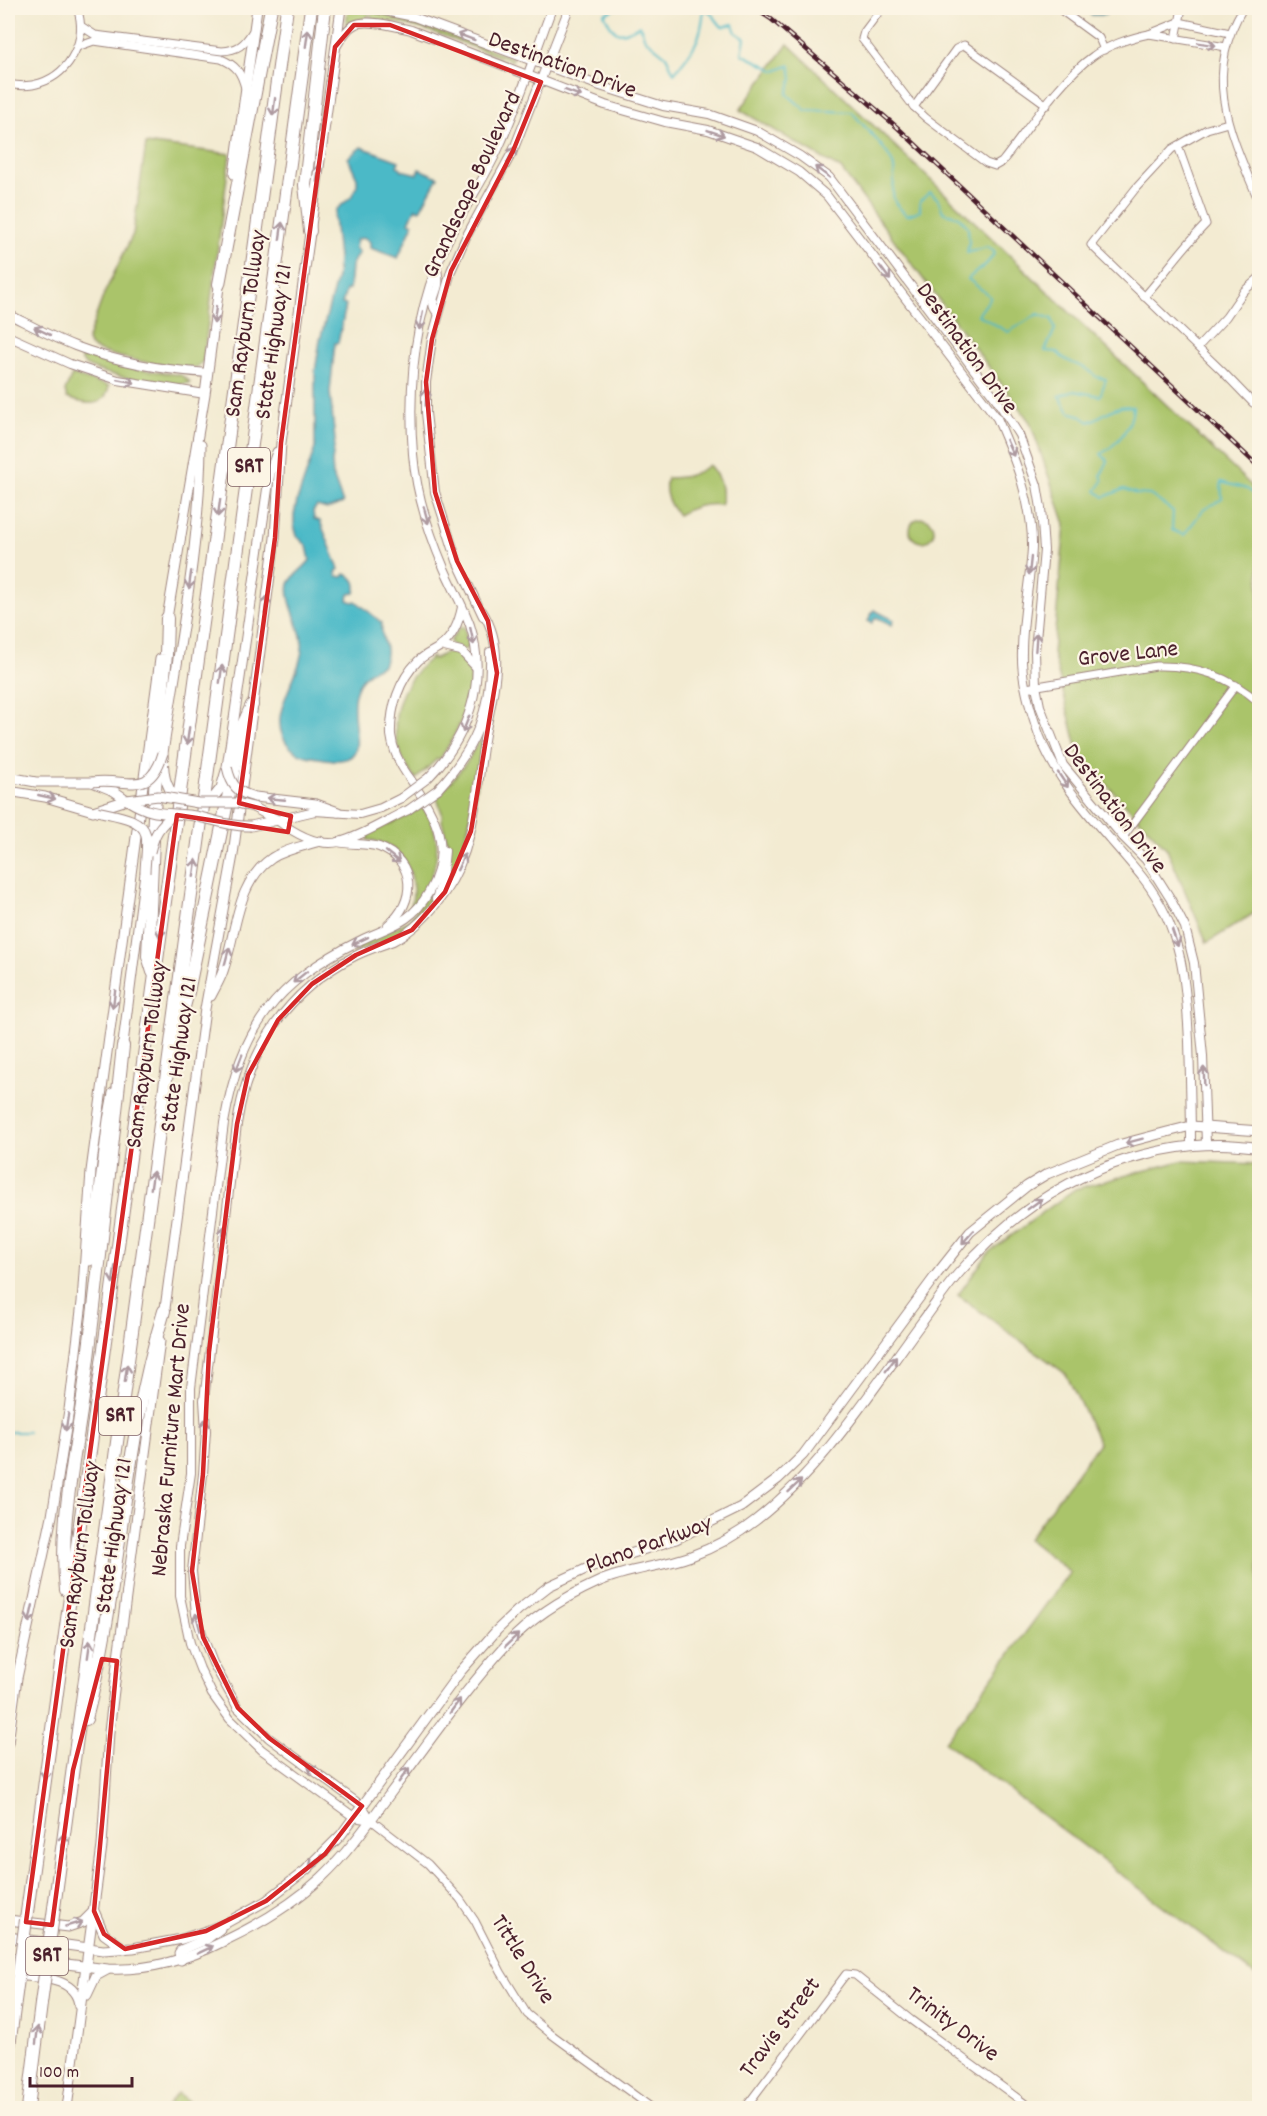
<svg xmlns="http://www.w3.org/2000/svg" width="1267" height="2116" font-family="Dekko,sans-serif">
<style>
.green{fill:#aac46a;stroke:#7a724a;stroke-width:1.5}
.water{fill:#4cb9c7;stroke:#4b6c79;stroke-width:1.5}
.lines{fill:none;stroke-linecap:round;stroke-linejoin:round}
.stream{stroke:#4cb9c7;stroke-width:2}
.minor-casing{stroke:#9e857e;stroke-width:9}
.tertiary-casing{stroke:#9e857e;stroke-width:10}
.secondary-casing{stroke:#9e857e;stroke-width:11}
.motorway-casing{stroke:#9e857e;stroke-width:14}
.minor{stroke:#fff;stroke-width:7}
.tertiary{stroke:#fff;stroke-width:8}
.secondary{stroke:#fff;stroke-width:9}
.motorway{stroke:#fff;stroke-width:12}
.rail-casing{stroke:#4a1f2b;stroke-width:4.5}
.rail{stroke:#fcf5e5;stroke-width:2;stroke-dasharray:7;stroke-linecap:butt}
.tertiary-bridge-casing{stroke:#9e857e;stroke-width:10;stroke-linecap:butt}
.secondary-bridge-casing{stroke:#9e857e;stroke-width:11;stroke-linecap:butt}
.motorway-bridge-casing{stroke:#9e857e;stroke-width:14;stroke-linecap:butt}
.tertiary-bridge{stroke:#fff;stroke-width:8}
.secondary-bridge{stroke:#fff;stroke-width:9}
.motorway-bridge{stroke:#fff;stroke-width:12}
.oneway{stroke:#ae9aa0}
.marked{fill:none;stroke:#d62828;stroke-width:4.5;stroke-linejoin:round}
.labels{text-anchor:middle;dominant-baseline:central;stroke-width:4.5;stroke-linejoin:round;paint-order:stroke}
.shield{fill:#fcf5e5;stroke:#7f5f63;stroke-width:1.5}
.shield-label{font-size:22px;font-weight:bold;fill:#4a1f2b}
.street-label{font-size:24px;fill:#4a1f2b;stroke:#fcf5e5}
</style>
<rect width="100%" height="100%" fill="#fcf5e5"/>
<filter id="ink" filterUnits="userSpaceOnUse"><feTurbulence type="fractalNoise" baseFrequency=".0167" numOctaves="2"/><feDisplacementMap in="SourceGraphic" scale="12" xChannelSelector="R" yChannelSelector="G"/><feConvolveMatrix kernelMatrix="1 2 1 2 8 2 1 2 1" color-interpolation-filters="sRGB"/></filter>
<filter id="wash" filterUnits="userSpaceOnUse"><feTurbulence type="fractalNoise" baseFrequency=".008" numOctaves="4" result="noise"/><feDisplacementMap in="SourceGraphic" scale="24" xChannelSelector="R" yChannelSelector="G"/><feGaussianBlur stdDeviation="1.35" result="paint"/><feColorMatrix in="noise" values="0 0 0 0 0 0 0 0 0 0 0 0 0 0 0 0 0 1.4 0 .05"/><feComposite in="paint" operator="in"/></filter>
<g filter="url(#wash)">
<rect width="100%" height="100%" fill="#f3ebd2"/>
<g class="green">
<polygon points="348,9 368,11 369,17 346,25"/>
<path d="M 373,12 L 411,20 L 513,58 L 512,61 C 465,46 422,22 372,20 L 371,14 Z"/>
<polygon points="788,44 1259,493 1259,910 1207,943 1167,849 1079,755 1053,653 1065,524 1030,422 841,169 740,110"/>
<path d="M 146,144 L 153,145 L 153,144 L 230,154 L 203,361 L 197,367 C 178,370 111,357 93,348 C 90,346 89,344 87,341 L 104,294 L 133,234 Z"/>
<path d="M 83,356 L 117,366 L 181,375 L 190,382 C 174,391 102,374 85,365 L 81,359 Z"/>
<path d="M 72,375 L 109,386 C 105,410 84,404 67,398 L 65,391 Z"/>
<path d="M 709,465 C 720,478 723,488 721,505 C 704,503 692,507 678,515 C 669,505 663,492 667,478 C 684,478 696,475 709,465 Z"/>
<circle cx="922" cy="530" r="12"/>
<polygon points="460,627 464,627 469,647 464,650 452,645 450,641"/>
<path d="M 452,652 C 495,666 455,738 439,760 L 437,759 L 416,779 C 382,738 392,689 432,657 L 434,659 L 445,653 Z"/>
<path d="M 478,741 L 483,742 C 475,790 471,840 447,883 L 445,881 L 447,841 L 442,821 L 442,813 L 437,798 L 467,762 Z"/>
<path d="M 423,806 C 447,840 436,877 415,908 L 411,906 C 419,875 402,843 368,840 L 368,834 L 403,818 Z"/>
<path d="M 440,869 C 438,879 436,888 433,897 C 423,929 380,941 353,953 C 360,939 394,930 408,921 C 416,915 433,880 440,869 Z"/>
<polygon points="1181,1161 1259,1164 1259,1978 945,1742 1070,1572 1028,1539 1099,1443 1066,1374 958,1295 989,1252 1075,1189"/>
<polygon points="177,2093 198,2108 166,2108"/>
</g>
<g class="water">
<polygon points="1087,8 1109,8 1105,15 1091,15"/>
<path d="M 361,147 L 399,161 L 397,166 L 401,168 L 401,170 L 417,174 L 419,169 L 438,177 L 420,210 L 416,208 L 409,222 L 413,224 L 398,258 L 370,248 L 370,242 L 365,238 L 357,239 L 355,248 L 359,252 L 351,266 L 349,290 L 346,290 L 342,304 L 346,305 L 338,343 L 335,343 L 330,392 L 335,440 L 332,462 L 333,476 L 343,503 L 327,509 L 317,506 L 313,511 L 314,519 L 320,521 L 339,569 L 336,572 L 337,576 L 343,577 L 345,574 C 355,577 358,583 355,593 L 349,594 L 348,600 L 353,602 L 356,601 L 382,623 C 379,641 392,646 383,665 C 316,690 395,771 325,759 C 313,757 301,757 291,748 C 259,717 306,676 302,641 C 300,625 285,599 289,584 C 293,574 304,569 310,560 L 307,546 L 297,536 L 294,525 L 294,515 L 297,501 L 315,448 L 315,372 L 320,340 L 337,277 L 338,258 L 334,217 L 336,210 L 351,197 L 357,186 L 357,178 L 348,158 Z"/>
<polygon points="874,610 894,620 892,625 876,617 872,623 868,621"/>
</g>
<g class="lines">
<g class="stream">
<path d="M 617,8 L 604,14 C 615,35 617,38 640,25 L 645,39 L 666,56 L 674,73 C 694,49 701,41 704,9 L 709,11 L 722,27 L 733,24 L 736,33 L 745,38 L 742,54 L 776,71 L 790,65 L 792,79 L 787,94 L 805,110 L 852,112 C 862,125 892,153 894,168 C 896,191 885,197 907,215 L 920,211 L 920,201 L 930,192 L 938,199 L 943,212 L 959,217 L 968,227 L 969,242 L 967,253 L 987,247 L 995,252 C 987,267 979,268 968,279 L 991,297 L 978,315 L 1008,332 L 1038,314 L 1052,319 L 1055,329 L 1045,351 L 1057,352 C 1070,367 1087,364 1096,377 L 1106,379 L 1100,396 L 1074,391 L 1059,396 L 1069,412 L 1079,415 L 1089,422 C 1104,416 1116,403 1133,407 C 1132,427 1118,444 1101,454 L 1108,461 L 1101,475 L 1103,481 L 1096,491 L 1104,497 L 1124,489 L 1137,494 L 1150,495 L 1173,511 L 1172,530 L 1184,535 L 1203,510 L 1222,499 L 1221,482 L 1247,489 L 1260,498"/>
<polyline points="8,1432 28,1432"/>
</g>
</g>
</g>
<g filter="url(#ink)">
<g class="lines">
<g class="minor-casing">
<g id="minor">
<path d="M 882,8 L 864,32 L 862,39 L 914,107 L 926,118 L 986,163 L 995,166 L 1002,162 C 1028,129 1060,79 1093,56 C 1106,46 1133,37 1149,34"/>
<polyline points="1058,8 1099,38 1104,50"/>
<path d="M 1243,8 C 1201,78 1231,135 1260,204"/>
<path d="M 81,26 L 95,35 L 222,51 C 238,50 244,45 252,32"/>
<polyline points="1176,39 1182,8"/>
<path d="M 77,47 L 94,41 L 221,59 C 236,65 241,72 245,88"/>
<polyline points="1226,47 1149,34 1179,22 1230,33"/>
<path d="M 8,84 C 18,86 29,87 40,83 C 71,73 88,38 77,8"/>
<polyline points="914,107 956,49 964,45 1047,105"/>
<polyline points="1228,123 1207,129 1172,149 1136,188 1091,245 1222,371 1253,403 1260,396"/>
<path d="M 1144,297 C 1166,272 1183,247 1206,224 L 1178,146"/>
<polyline points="1198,347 1226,317 1244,291 1260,277"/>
<path d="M 1026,688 L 1156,666 C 1196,665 1229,676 1260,703"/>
<polyline points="1123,837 1236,685"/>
<polyline points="371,1820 428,1864 460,1899 475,1921 501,1972 527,2014 551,2034 652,2108"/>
<polyline points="745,2108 846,1974 855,1975 911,2020 1031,2108"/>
</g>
</g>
<g class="tertiary-casing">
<g id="tertiary">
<polyline points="370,8 414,17 600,86 663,106 709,114 757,131 800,156 829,177 997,400 1019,435 1037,485 1041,508 1044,550 1035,651 1036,686 1040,706 1063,765 1123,837 1146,860 1170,898 1185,927 1194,963 1203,1056 1206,1144"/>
<path d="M 336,47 C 341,39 346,29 354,25 C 367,18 398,27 411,30 L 605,105 L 665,122 L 708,130 L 757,147 L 799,172 L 827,196 L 997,418 C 1015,459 1033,503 1032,548 C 1030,583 1022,617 1022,652 C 1021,675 1028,702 1035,723 C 1054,785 1104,829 1143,878 C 1182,928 1186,980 1189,1041 C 1190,1075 1191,1110 1191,1145"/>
<path d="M 437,269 C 438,274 439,280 438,285 C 436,295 428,304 438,313"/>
<path d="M 8,314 C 30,325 52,337 75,346 C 117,362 163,370 208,373"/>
<polyline points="8,336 70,364 118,380 205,394"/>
<polyline points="483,616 457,561 435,492 426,413 426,382 432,339 451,271 466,237 513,151 569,8"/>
<polyline points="440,646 461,651 476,667"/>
<path d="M 428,778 C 468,738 488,681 470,625 C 463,605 452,587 444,568 C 429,533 416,492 413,454 C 407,378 417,299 453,230 C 468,202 486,176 499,147 C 519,103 535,53 552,8"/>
<path d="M 438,789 C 476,748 492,709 490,652"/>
<path d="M 277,820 C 293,832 318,847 339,842 C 363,836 386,820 408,810"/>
<polyline points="277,820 315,811 360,814 381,808 401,798"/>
<path d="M 338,842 C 351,845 366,843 379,847 C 417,861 416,903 388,925"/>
<polyline points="436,899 442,881 445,851"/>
<path d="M 371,1820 L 354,1817 L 262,1750 L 230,1719 L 212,1694 L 200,1669 L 190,1643 L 180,1596 L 180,1546 L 191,1473 L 191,1388 L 224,1123 C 241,1028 274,983 361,940 C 390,926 411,924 429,892 C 453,848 437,818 411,780 C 401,767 393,752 391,735 C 390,708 399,680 418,661 C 425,654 434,651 441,646 C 454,636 459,622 462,607"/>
<path d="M 371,1820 L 362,1806 L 269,1738 L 238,1708 L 213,1663 L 203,1637 L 196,1614 L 192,1571 L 203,1474 L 206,1431 L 204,1400 L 237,1124 C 248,1049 287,991 355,956 C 367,950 380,946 393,941 C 415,930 432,911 445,892 C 477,846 476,787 485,734 C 493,694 507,649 482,611"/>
</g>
</g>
<g class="secondary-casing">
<g id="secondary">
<polyline points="234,174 257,8"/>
<polyline points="166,624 205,394 220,279"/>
<polyline points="8,777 36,782 92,782 114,791 127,800"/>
<polyline points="8,791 45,797 93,811 127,800"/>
<polyline points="255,797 316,804 338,812"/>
<path d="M 176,799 C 163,782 164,773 163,753 C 178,651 200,548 201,445"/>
<polyline points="209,803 221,788 227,767 270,472 277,452"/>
<polyline points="253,807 277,820"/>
<polyline points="251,826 277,820"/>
<path d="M 211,996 C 215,988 220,980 223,971 C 237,933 235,883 272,858 C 286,849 304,846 320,841"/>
<polyline points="122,1051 145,873"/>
<polyline points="90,1261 108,1120 113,1093"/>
<polyline points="164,1316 205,1009 233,855 275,538 281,443 341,8"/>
<polyline points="8,1743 17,1678 52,1516 69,1410 82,1302 91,1171 160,659"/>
<polyline points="95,1913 104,1934 125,1949"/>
<polyline points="8,1920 68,1927 83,1922 94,1911"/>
<polyline points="8,1937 103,1950 133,1948 182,1939 206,1931 226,1923 266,1901 306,1870 341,1835 460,1672 497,1630 518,1610 549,1586 590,1567 676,1539 741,1507 778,1479 803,1455 936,1275 970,1232 1027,1186 1047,1174 1118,1145 1167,1132 1191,1126 1260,1131"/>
<path d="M 8,1957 L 108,1969 C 149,1971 186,1960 222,1942 C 258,1925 292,1905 321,1878 C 349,1852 370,1821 392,1791 C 429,1742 464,1691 506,1645 C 530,1619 565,1597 598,1582 C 627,1569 661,1567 691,1556 C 713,1548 737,1535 756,1520 C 824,1467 871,1391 922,1322 C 934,1306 945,1289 958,1274 C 1004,1221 1060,1180 1128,1159 C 1172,1146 1214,1140 1260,1148"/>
<polyline points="181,1960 179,1953 181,1950 207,1939 220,1929"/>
<path d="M 8,1974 C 31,1978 77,1974 79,2006"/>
<polyline points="87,1995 96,1976 107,1970"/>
<polyline points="67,2108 102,1846 109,1732 117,1665 160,1341"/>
</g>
</g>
<g class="motorway-casing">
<g id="motorway">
<polyline points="310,231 305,185 325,8"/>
<polyline points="219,284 271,8"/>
<polyline points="153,972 148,956 157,746 166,655 167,618"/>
<polyline points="181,1018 188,992 243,725 252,705"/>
<path d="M 66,1590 C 58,1521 77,1450 85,1382 C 99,1270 111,1158 123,1046"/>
<path d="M 86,1719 C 121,1585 123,1444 164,1311"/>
<polyline points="28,1905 287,8"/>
<polyline points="54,1908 311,8"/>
<polyline points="8,2054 15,2001"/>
<polyline points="28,2108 41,2004"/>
</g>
</g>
<use href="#minor" class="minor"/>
<use href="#tertiary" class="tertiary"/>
<use href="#secondary" class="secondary"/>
<use href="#motorway" class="motorway"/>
<g class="rail-casing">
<polyline id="rail" points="754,8 771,19 898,128 1260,468"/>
</g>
<use href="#rail" class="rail"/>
<g class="tertiary-bridge-casing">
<g id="tertiary-bridge">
<polyline points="401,798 428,778"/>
<polyline points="408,810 438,789"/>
</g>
</g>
<g class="secondary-bridge-casing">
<g id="secondary-bridge">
<path d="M 227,767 C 231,785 237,793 255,797"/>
<path d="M 92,782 C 128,777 149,799 163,753"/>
<path d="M 127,800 C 156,818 165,811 195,816 C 215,820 231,827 251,826"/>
<polyline points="127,800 158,796 198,803 237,803 253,807"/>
<path d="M 97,811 C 111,815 142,817 146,835 C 148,846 145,862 145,873"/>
<path d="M 150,852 C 154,835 159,825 174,815"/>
</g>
</g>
<g class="motorway-bridge-casing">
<g id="motorway-bridge">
<polyline points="15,2001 28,1905"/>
<polyline points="41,2004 54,1908"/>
</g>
</g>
<use href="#tertiary-bridge" class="tertiary-bridge"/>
<use href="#secondary-bridge" class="secondary-bridge"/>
<use href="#motorway-bridge" class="motorway-bridge"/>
</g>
<defs><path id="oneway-shaft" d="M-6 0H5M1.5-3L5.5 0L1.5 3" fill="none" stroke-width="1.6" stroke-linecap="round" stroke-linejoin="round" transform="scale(1.5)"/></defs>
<g class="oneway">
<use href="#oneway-shaft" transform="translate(466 37) rotate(-160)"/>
<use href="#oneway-shaft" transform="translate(307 38) rotate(-82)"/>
<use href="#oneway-shaft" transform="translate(1207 44) rotate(9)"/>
<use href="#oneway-shaft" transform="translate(573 93) rotate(20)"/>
<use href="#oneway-shaft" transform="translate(274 107) rotate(97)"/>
<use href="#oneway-shaft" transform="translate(716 133) rotate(19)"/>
<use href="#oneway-shaft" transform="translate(511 155) rotate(-63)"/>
<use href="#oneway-shaft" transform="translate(822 172) rotate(-143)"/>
<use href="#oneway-shaft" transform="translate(318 173) rotate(-82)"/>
<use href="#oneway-shaft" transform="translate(281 231) rotate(-82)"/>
<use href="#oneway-shaft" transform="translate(885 273) rotate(53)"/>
<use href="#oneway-shaft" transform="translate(215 315) rotate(97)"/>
<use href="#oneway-shaft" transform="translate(421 321) rotate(102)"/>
<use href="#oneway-shaft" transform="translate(42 331) rotate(-154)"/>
<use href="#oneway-shaft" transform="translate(126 381) rotate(11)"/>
<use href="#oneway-shaft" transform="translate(426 397) rotate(-88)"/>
<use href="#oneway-shaft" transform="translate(1010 448) rotate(66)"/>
<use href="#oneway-shaft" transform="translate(219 508) rotate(98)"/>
<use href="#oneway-shaft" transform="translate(426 515) rotate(75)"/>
<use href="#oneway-shaft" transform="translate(1030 566) rotate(96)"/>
<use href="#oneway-shaft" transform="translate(190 580) rotate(98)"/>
<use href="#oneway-shaft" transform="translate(266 605) rotate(-82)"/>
<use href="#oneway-shaft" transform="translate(472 636) rotate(78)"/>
<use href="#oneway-shaft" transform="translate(1036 642) rotate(-86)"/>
<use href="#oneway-shaft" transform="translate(221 674) rotate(-82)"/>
<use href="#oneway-shaft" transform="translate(466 724) rotate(112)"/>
<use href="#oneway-shaft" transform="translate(188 736) rotate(98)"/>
<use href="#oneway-shaft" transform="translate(1063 780) rotate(56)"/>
<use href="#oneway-shaft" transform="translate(47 797) rotate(13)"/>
<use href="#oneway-shaft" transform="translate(276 799) rotate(-175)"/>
<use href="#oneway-shaft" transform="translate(393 857) rotate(39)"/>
<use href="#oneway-shaft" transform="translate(461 862) rotate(-65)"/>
<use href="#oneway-shaft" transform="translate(195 868) rotate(-82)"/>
<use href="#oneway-shaft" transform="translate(161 929) rotate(98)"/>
<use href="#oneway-shaft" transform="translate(1175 938) rotate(71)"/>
<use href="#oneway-shaft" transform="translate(360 941) rotate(154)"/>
<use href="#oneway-shaft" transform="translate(227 956) rotate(-75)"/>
<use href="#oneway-shaft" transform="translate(300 977) rotate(141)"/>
<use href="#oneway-shaft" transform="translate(114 999) rotate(98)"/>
<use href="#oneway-shaft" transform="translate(239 1063) rotate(111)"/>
<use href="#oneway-shaft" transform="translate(1204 1076) rotate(-92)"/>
<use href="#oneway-shaft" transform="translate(1134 1141) rotate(165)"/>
<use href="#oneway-shaft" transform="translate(152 1180) rotate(-82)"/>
<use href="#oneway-shaft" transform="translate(1035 1204) rotate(-36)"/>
<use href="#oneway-shaft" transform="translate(223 1235) rotate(-83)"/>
<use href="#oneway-shaft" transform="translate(968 1237) rotate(132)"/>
<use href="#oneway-shaft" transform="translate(114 1275) rotate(98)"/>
<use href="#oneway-shaft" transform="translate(891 1364) rotate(-54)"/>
<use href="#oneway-shaft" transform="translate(126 1373) rotate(-82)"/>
<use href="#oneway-shaft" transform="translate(67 1422) rotate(99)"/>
<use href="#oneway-shaft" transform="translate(205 1428) rotate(-91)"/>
<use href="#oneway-shaft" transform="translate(795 1486) rotate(-43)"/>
<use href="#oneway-shaft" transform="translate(31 1614) rotate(102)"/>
<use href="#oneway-shaft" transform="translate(198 1622) rotate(-105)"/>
<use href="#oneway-shaft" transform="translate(512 1640) rotate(-43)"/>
<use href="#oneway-shaft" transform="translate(89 1649) rotate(-82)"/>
<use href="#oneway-shaft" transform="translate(455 1706) rotate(-54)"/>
<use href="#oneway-shaft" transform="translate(46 1771) rotate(98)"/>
<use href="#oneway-shaft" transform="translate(315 1771) rotate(-144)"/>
<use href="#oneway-shaft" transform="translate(404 1775) rotate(-54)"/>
<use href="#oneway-shaft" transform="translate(63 1842) rotate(-82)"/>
<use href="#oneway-shaft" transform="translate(316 1861) rotate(138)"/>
<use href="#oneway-shaft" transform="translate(74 1924) rotate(-16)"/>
<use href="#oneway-shaft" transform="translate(205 1950) rotate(-25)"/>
<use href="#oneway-shaft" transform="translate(37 2035) rotate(-83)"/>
</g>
</g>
<path class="marked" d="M 354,25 L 390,25 L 541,82 L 513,151 L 451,271 L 432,339 L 426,382 L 435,492 L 457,561 L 488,621 L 497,673 L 471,831 L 445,892 L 412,930 L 356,955 L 312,984 L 278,1020 L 248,1075 L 237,1124 L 209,1352 L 203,1474 L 192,1571 L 203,1637 L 238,1708 L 269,1738 L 362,1806 L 325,1854 L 266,1901 L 206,1931 L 125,1949 L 104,1934 L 94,1911 L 117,1661 L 102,1659 L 73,1770 L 52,1925 L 26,1922 L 177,815 L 288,832 L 291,816 L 239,803 L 275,538 L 281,443 L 335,47 Z"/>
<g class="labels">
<g class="shield">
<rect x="228" y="448" width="42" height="38" rx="4.5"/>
<rect x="99" y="1397" width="42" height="38" rx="4.5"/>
<rect x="26" y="1937" width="42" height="38" rx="4.5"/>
</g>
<g class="shield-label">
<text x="249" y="467">SRT</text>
<text x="120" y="1416">SRT</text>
<text x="47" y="1956">SRT</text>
</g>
<g class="street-label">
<text transform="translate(562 66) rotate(20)">Destination Drive</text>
<text transform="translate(473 185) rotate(-65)">Grandscape Boulevard</text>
<text transform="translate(247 324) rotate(-82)">Sam Rayburn Tollway</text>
<text transform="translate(275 342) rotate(-82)">State Highway 121</text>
<text transform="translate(966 349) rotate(54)">Destination Drive</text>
<text transform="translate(1128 655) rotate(-6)">Grove Lane</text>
<text transform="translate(1114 809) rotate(53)">Destination Drive</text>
<text transform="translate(148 1055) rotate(-82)">Sam Rayburn Tollway</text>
<text transform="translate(180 1055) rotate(-82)">State Highway 121</text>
<text transform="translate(172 1440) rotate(-85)">Nebraska Furniture Mart Drive</text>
<text transform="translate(115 1536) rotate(-82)">State Highway 121</text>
<text transform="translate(649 1546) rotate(-20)">Plano Parkway</text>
<text transform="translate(81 1555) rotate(-82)">Sam Rayburn Tollway</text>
<text transform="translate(522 1960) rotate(58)">Tittle Drive</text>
<text transform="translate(952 2025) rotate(37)">Trinity Drive</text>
<text transform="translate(781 2028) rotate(-53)">Travis Street</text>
</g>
</g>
<rect width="1267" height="2116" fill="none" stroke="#fcf5e5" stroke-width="30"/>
<path d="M30 2077v9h102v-9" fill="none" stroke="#4a1f2b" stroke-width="3"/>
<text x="39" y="2077" font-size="18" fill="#4a1f2b" stroke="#fcf5e5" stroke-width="4.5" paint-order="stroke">100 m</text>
</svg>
